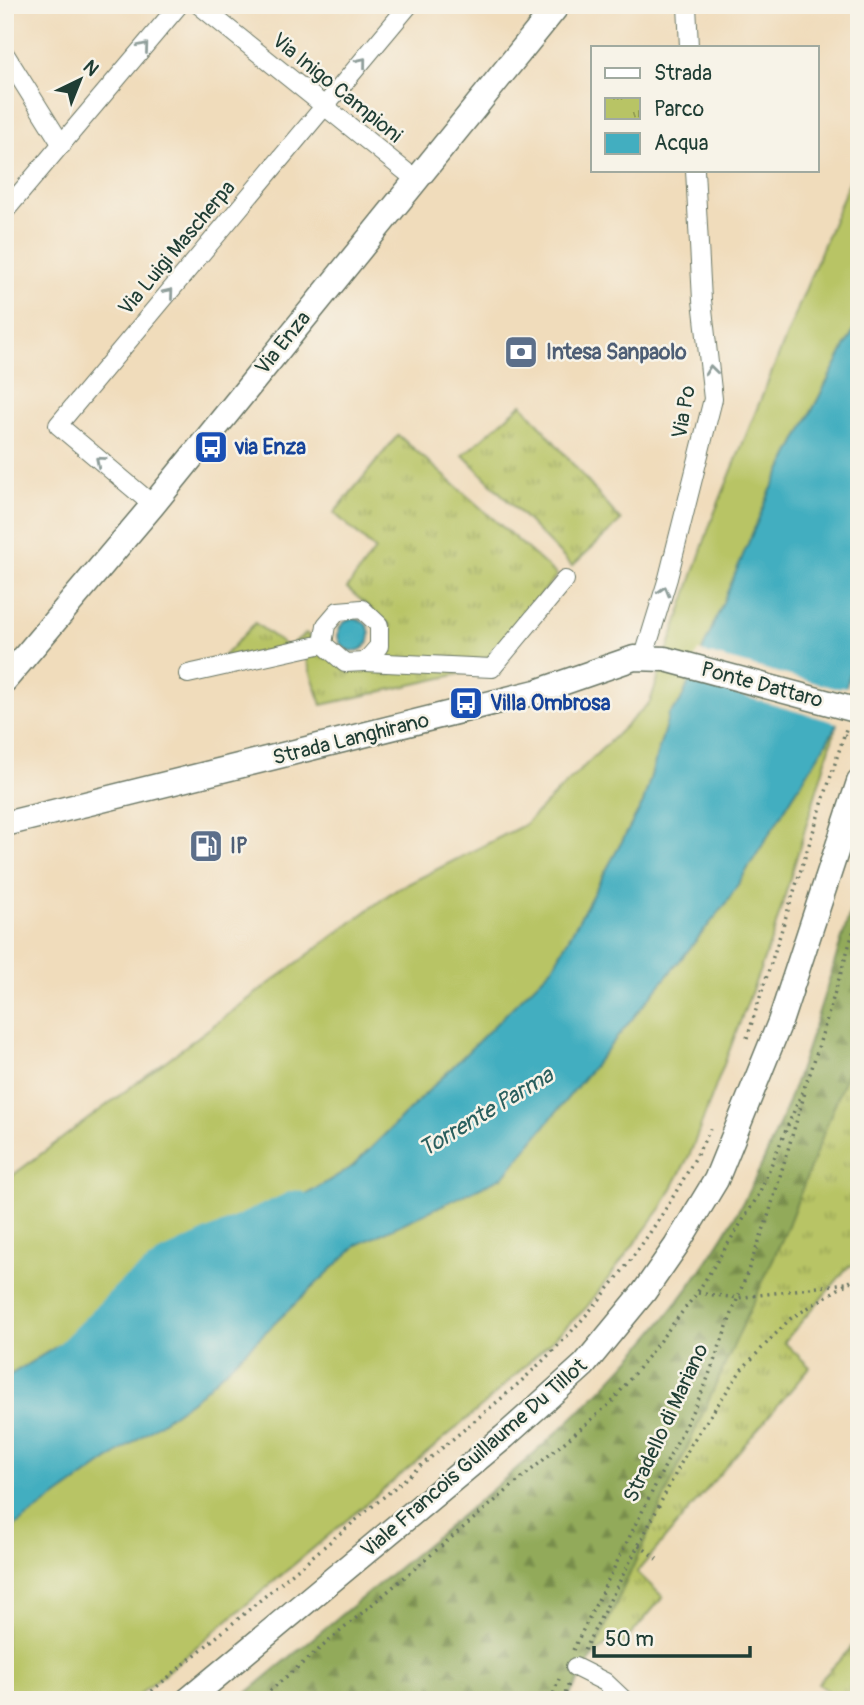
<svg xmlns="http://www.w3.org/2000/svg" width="864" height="1705" font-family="Pangolin,sans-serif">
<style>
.green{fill:#b8c465;stroke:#6c804c;stroke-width:2}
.forest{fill:url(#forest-firs);stroke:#587447;stroke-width:2}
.park{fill:url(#park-tufts);stroke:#6c804c;stroke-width:2}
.water{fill:#42aec0;stroke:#30767a;stroke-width:2}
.pier{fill:#f0dcbb}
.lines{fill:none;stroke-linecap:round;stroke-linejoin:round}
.river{stroke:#42aec0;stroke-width:37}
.street-casing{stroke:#687563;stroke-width:20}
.secondary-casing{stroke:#687563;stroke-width:27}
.path{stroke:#687563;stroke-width:3.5;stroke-dasharray:2 5;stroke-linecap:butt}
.street{stroke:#fff;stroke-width:18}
.secondary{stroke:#fff;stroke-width:24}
.oneway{stroke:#8f9e9a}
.labels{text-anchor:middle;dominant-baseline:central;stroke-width:5;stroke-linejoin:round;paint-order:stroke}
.street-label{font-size:21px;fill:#1f3d34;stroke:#f7f3e8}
.service-label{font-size:21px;font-weight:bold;fill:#4e5e75;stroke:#f7f3e8;text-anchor:start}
.transit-label{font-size:21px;font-weight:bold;fill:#164399;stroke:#f7f3e8;text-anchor:start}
.water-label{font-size:23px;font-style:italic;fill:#2a5f5e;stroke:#f7f3e8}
</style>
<defs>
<pattern id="forest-firs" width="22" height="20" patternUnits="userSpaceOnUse" patternTransform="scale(1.75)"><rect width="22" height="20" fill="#92aa5a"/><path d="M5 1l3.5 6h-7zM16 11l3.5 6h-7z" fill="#778c4b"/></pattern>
<pattern id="park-tufts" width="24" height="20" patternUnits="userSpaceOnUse" patternTransform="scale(1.75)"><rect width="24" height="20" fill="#b8c465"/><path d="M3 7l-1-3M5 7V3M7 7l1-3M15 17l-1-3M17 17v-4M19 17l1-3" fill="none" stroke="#95a054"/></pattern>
</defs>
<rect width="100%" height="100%" fill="#f7f3e8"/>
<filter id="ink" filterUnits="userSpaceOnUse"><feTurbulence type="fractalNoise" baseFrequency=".0143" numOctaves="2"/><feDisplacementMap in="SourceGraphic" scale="14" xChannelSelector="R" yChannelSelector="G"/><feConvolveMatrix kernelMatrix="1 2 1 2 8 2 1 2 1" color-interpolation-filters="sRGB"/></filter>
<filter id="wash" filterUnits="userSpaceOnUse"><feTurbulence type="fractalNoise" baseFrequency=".00686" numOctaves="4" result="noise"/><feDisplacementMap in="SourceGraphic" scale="28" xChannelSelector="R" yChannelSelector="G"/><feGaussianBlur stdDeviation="1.57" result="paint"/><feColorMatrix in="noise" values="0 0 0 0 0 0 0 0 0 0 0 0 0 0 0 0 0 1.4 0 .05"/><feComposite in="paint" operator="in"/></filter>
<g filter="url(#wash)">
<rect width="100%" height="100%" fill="#f0dcbb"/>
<g class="green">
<polygon points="859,158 859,320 770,492 680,704 669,714 643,803 553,967 353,1166 5,1378 5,1181 392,892 524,825 650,702 712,519"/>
<polygon points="836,727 772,938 690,1154 662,1207 586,1308 486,1403 133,1700 5,1700 5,1533 198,1396 357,1245 504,1176 725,905"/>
</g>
<path class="forest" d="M 859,885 L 859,1036 L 849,1068 L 785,1233 L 591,1659 L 567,1700 L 238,1700 C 305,1645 371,1590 438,1535 C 555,1438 658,1350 735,1216 C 791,1121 824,991 859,885 Z"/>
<g class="park">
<polygon points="522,404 621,521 572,566 463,455"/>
<polygon points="398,435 557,575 481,669 322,705 305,656 216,664 255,623 288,647 306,633 349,673 380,662 391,626 347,588 375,550 334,513"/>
<polygon points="859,1036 859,1262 848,1267 784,1342 810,1367 637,1572 663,1597 619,1649 609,1642 591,1659 785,1233 849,1068"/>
<polygon points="859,1639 859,1700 838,1700 818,1683"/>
</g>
<g class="water">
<polygon points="859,320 859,636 836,727 725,905 504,1176 357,1245 198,1396 5,1533 5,1378 353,1166 553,967 643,803 669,714 680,703 770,492"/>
<circle cx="354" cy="635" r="16"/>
</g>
<polygon class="pier" points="698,651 835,688 850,686 841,724 686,680"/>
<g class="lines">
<polyline class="river" points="5,1407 58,1371 133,1295 171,1267 296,1209"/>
</g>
</g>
<g filter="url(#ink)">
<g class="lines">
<g class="street-casing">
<g id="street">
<polyline points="199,5 415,179"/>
<polyline points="687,5 689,47"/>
<polyline points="5,54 62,145"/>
<polyline points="5,211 179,5"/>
<polyline points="153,505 58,425 409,5"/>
<polyline points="644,656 668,578 713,399 702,300 695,170"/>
<polyline points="365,662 492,668 565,580"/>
<polyline points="188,674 323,644 326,625 338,611 362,609 379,625 379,646 365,662 345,663 323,644"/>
<polyline points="575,1667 605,1682 624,1700"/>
</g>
</g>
<g class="secondary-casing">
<g id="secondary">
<polyline points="5,680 153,505 558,5"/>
<polyline points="5,824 536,692 634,658 665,659 859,711"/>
<polyline points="188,1700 504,1437 584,1365 644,1292 676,1246 716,1180 780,1022 859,782"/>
</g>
</g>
<g class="path">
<polyline points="844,735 859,740"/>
<polyline points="747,1038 846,729"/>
<polyline points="698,1293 738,1298 846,1283"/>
<polyline points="639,1545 657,1559"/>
<polyline points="573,1650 704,1388 767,1220 806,1089"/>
<polyline points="584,1650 691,1444 742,1369 790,1319 859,1276"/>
<path d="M 141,1700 L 503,1397 C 589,1324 661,1230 710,1129"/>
<polyline points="259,1700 612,1402 697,1293 758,1196 811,1071 859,913"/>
<polyline points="551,1700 559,1679"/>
<polyline points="563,1700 569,1683"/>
</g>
<use href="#street" class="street"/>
<use href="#secondary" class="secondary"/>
</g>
<defs><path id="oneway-chevron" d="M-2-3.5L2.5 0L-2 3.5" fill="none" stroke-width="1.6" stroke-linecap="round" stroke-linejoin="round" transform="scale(1.75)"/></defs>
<g class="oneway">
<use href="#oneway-chevron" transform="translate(144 47) rotate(-50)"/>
<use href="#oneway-chevron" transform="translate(362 62) rotate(-51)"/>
<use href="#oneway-chevron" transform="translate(169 293) rotate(-50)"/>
<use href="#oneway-chevron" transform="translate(711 370) rotate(-97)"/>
<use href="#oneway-chevron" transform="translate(100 461) rotate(-140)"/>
<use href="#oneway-chevron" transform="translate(664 591) rotate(-74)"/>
</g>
</g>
<defs>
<g id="bank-square" transform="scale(1.75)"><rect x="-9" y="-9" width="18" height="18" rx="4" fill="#5c6f8a" stroke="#f7f3e8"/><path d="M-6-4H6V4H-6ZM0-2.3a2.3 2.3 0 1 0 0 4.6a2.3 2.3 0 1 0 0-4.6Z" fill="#fff"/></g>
<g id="bus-square" transform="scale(1.75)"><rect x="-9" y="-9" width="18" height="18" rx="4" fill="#1a4fb4" stroke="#f7f3e8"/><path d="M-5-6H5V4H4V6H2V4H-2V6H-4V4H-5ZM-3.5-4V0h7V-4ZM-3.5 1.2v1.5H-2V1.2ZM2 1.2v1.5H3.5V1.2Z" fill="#fff"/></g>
<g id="fuel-square" transform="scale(1.75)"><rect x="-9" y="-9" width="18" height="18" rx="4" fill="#5c6f8a" stroke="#f7f3e8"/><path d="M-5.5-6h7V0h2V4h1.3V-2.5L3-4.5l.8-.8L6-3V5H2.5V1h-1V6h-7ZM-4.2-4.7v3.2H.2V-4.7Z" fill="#fff"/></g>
</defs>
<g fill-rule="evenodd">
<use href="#bank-square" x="521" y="352"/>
<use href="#bus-square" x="211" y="447"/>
<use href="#bus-square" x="466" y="703"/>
<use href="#fuel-square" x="206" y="846"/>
</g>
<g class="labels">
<g class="street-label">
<text transform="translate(337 88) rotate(39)">Via Inigo Campioni</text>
<text transform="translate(177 248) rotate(-50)">Via Luigi Mascherpa</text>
<text transform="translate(283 343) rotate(-51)">Via Enza</text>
<text transform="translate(684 412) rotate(-80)">Via Po</text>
<text transform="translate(762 685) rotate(15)">Ponte Dattaro</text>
<text transform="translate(351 739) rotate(-14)">Strada Langhirano</text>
<text transform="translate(666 1423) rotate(-65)">Stradello di Mariano</text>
<text transform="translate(474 1458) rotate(-41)">Viale Francois Guillaume Du Tillot</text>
</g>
<g class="service-label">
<text x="546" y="352">Intesa Sanpaolo</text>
<text x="230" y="846">IP</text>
</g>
<g class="transit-label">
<text x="235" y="447">via Enza</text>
<text x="490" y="703">Villa Ombrosa</text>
</g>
<g class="water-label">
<text transform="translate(486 1112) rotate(-31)">Torrente Parma</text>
</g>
</g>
<rect width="864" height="1705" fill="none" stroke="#f7f3e8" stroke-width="28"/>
<rect x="591" y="46" width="228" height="126" fill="#f7f3e8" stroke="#a1aaa0" stroke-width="2"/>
<rect x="605" y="68" width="35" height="10" fill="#ffffff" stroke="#a1aaa0" stroke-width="2"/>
<text x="654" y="80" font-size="21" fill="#1f3d34">Strada</text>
<rect x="605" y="98" width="35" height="21" fill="url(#park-tufts)" stroke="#a1aaa0" stroke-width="2"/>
<text x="654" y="116" font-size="21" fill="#1f3d34">Parco</text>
<rect x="605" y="133" width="35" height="21" fill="#42aec0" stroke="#a1aaa0" stroke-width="2"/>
<text x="654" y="150" font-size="21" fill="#1f3d34">Acqua</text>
<g transform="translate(80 80) rotate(43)" stroke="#f7f3e8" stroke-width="5" paint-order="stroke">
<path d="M0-5L12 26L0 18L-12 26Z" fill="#1f3d34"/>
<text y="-10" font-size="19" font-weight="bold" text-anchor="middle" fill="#1f3d34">N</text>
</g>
<path d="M594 1646v10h156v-10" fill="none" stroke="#1f3d34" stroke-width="3.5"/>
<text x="605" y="1646" font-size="21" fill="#1f3d34" stroke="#f7f3e8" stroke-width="5" paint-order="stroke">50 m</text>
</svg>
